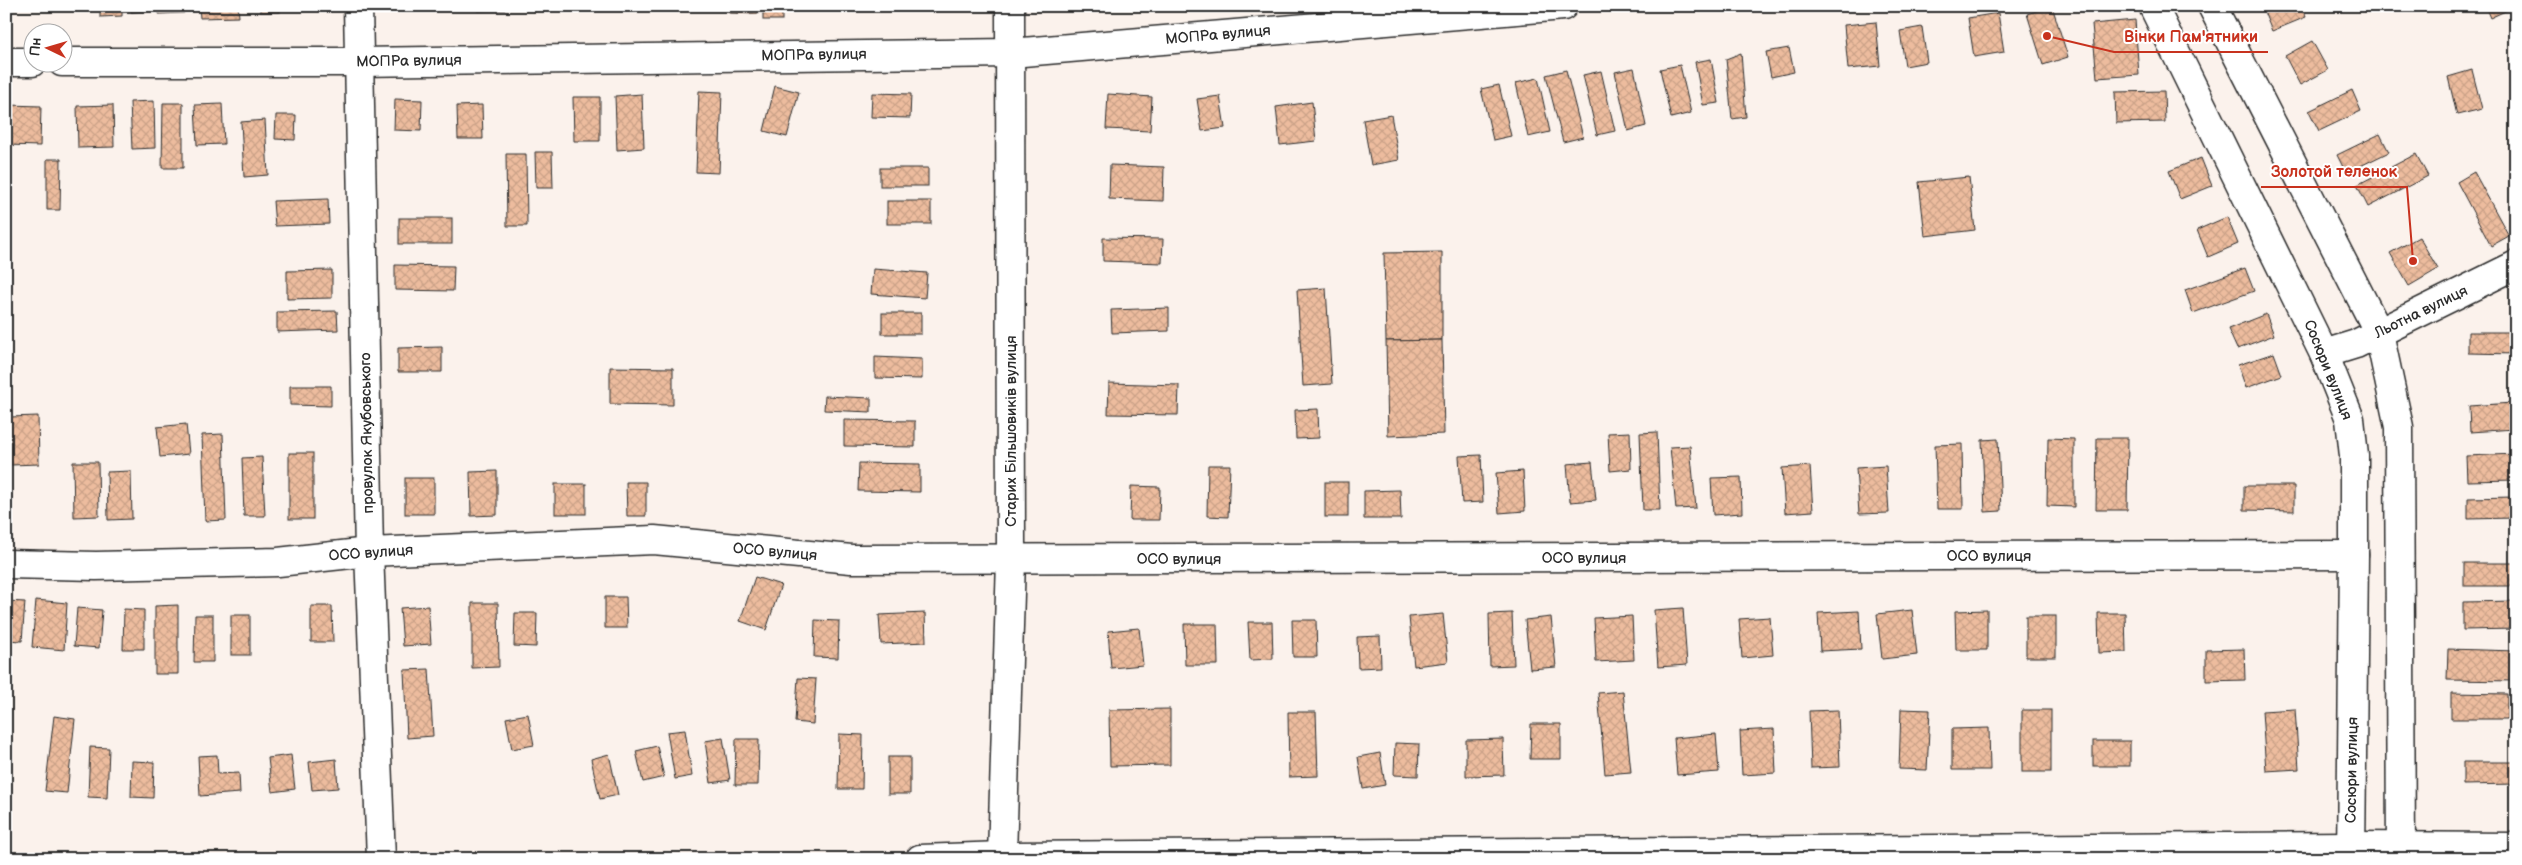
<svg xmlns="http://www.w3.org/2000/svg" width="2522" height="865" font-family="'Balsamiq Sans',sans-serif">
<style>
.building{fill:url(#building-cross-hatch);stroke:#2b2b2b}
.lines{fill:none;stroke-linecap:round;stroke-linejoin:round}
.street-casing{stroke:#2b2b2b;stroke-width:31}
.secondary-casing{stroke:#2b2b2b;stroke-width:31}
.street{stroke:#fff;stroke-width:28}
.secondary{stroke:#fff;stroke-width:28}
.labels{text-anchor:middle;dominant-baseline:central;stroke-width:4;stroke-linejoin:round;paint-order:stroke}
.street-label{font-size:15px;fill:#2b2b2b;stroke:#fff}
.leader{fill:none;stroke:#c8321e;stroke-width:2}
.callout-dot{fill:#c8321e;stroke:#fff;stroke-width:2}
.callout-label{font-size:16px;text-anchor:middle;font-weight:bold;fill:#c8321e;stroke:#fff;stroke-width:4;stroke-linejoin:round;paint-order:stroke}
</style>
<defs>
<pattern id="building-cross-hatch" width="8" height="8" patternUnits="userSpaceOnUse" patternTransform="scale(1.25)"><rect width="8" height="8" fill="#edbc9e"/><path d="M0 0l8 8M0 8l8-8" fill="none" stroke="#cba288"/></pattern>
</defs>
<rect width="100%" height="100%" fill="#fbf2ec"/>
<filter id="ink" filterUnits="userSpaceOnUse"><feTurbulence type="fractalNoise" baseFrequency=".02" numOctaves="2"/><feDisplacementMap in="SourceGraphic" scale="10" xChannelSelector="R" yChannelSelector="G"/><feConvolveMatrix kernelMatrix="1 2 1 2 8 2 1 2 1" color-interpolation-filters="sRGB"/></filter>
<g filter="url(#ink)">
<g class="building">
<polygon points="100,6 122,6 122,16 100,17"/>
<polygon points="131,6 148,6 148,11 131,12"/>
<polygon points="159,6 184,6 184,13 159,14"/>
<polygon points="199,6 238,6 239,17 200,18"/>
<rect x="260" y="6" width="20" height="6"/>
<polygon points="477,6 505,6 505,10 477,11"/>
<polygon points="568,6 591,6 591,9 568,11"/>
<polygon points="729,6 758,6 758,14 729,13"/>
<rect x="763" y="6" width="19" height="14"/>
<polygon points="2052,6 2068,57 2043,65 2027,14"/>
<polygon points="2277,6 2301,6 2306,17 2272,31 2264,12"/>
<polygon points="2485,6 2516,6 2490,18"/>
<polygon points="1998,13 2004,52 1974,57 1968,18"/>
<polygon points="2135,20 2139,75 2097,78 2092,24"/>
<polygon points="1876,22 1880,66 1848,69 1844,25"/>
<polygon points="1922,27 1927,62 1905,66 1900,31"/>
<polygon points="2312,41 2328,70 2300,85 2285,56"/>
<polygon points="1789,48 1794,72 1771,77 1766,52"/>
<polygon points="1741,53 1746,117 1732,119 1726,59"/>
<polygon points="1711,59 1719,103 1703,105 1695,62"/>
<polygon points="1680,65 1691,113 1671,118 1660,69"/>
<polygon points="1634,68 1646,126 1628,131 1615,72"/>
<polygon points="1566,70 1583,137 1563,142 1546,75"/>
<polygon points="2472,70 2482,109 2457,115 2448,77"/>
<polygon points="1601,71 1615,131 1597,135 1583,75"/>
<polygon points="1538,78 1550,132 1528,137 1516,83"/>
<polygon points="1499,85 1511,136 1493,140 1481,89"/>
<polygon points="775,86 799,92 787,137 764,131"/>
<polygon points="2352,90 2361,111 2319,131 2309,111"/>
<polygon points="699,91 722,92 719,173 696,172"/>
<polygon points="2164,91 2165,122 2116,123 2115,92"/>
<polygon points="872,93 911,94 910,118 871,117"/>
<polygon points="642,94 644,148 617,150 615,96"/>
<polygon points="1108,94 1152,97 1150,131 1106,129"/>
<polygon points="1220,96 1225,128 1202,131 1197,99"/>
<polygon points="573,97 600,97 600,141 574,141"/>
<polygon points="395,99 422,100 421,131 394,130"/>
<polygon points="154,101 155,148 132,149 130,102"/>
<polygon points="1312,102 1316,141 1280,145 1276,107"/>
<polygon points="163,103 183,103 183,168 162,168"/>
<polygon points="222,104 224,144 197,145 195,105"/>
<polygon points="8,105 41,106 40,146 7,145"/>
<polygon points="113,105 114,147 78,148 77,106"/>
<polygon points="482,105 483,139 458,139 457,106"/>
<polygon points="276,115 296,115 295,140 275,139"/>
<polygon points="1391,115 1399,160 1371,165 1363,120"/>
<polygon points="265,120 268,175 244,177 241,122"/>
<polygon points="2380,134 2389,152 2346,173 2337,155"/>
<polygon points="535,152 552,152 553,188 536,188"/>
<polygon points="506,154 526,154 527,226 507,226"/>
<polygon points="2416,154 2428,176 2368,207 2357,185"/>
<polygon points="2201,158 2212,186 2180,199 2169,171"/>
<polygon points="47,159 61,159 60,210 47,210"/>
<polygon points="1110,165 1164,167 1163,201 1109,199"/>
<rect x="880" y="168" width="48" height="18"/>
<polygon points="2474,172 2509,236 2491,246 2457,182"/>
<polygon points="1969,177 1975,230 1925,236 1919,182"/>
<polygon points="328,199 329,224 275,226 273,201"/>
<rect x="887" y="201" width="44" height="23"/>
<polygon points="2227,217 2238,244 2208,257 2197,230"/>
<rect x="399" y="218" width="53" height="26"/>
<polygon points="2419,237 2438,269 2409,286 2390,253"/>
<polygon points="1103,238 1163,239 1162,263 1103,261"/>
<polygon points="1442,252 1442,340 1386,341 1384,253"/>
<polygon points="395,265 454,266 453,291 395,290"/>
<polygon points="2245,268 2254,291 2193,313 2185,290"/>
<polygon points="873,269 927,273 925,298 871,294"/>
<polygon points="332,270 332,298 287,299 287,271"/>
<polygon points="1326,288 1332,384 1303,386 1297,290"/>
<polygon points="1169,308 1169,331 1112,333 1111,310"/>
<polygon points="337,311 338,330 277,332 277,312"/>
<rect x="882" y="313" width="39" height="21"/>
<polygon points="2266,314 2274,335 2237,349 2228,329"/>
<polygon points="2468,332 2516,332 2516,354 2468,353"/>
<polygon points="1442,340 1444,434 1388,436 1386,341"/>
<polygon points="442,347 442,372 398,372 398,348"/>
<polygon points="2274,353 2282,375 2246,388 2238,365"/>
<polygon points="875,357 922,359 922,379 875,378"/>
<polygon points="610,367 673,368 673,405 610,404"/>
<polygon points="1109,383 1179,385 1178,415 1108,414"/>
<polygon points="290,386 331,386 331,406 290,405"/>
<polygon points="825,396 871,398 871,412 824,410"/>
<polygon points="2512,403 2514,429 2470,432 2469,406"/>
<polygon points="1318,409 1319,438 1296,439 1295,410"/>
<polygon points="38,416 39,464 11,465 10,417"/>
<polygon points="844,420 915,421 915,447 844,446"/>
<polygon points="186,424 189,454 160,457 157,427"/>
<polygon points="1630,432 1631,469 1610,471 1608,433"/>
<polygon points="1657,432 1660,510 1643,510 1640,433"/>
<polygon points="223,434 226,520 205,521 202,435"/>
<polygon points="2048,438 2074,439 2074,507 2047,506"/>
<polygon points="2097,438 2128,438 2127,510 2096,510"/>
<polygon points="1998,439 2001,511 1985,512 1982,440"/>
<polygon points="1962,444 1963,509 1937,509 1935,445"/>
<polygon points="1690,446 1696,508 1676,509 1670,447"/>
<rect x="289" y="453" width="24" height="66"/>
<polygon points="2516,454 2516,480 2467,481 2466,456"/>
<polygon points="1481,455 1483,502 1462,503 1459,456"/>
<polygon points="262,457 265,516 244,516 242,458"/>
<polygon points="73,462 98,462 99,516 74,517"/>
<polygon points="1592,462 1596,500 1570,502 1567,464"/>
<polygon points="859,463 920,464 920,492 858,491"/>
<polygon points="1208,465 1230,465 1228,517 1207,516"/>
<polygon points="1810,466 1813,511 1785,513 1782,468"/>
<polygon points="1886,466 1889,513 1859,514 1856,468"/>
<polygon points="131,471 132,519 108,520 107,472"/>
<polygon points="497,471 497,515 471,516 470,472"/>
<polygon points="1523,471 1525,511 1499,513 1496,473"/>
<polygon points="1741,477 1742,513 1713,515 1711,478"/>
<rect x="405" y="478" width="29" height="36"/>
<polygon points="626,482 646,482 646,516 627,516"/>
<rect x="1325" y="482" width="23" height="35"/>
<rect x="555" y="484" width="31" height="30"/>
<polygon points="1131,486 1160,487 1159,520 1130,520"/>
<polygon points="2244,486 2294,486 2294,511 2244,510"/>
<polygon points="1400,490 1401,519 1364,519 1364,491"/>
<polygon points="2513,497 2513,518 2468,519 2468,498"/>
<rect x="2464" y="563" width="52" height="23"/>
<polygon points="755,577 781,585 766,630 740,621"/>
<polygon points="605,597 626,597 627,628 605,628"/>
<polygon points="36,600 67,603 64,650 32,647"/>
<polygon points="6,601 25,602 22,641 6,640"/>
<polygon points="2516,601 2516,629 2463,630 2463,602"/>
<polygon points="472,603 498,603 499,667 472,668"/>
<polygon points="178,605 178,674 155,674 155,606"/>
<polygon points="311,606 332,606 333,642 311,642"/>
<polygon points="428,606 431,644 403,646 400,608"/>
<polygon points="77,608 102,610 99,648 74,646"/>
<polygon points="1683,608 1687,665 1658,667 1654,610"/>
<polygon points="124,609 144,610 144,649 123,649"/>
<polygon points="1912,610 1917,655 1882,659 1877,614"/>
<polygon points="1987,610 1987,650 1956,650 1955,611"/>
<polygon points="1859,611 1861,649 1820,651 1818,613"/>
<polygon points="515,613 537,613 536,647 514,646"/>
<polygon points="925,613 926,642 881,644 879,615"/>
<polygon points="1512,613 1514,665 1490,666 1489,614"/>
<polygon points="2098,613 2125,613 2126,652 2099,653"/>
<polygon points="1443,614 1448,662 1414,666 1409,617"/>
<polygon points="195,615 213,615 213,662 194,662"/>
<rect x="231" y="615" width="19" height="40"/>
<polygon points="1632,616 1634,660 1596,662 1594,618"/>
<rect x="2026" y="616" width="30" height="41"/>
<polygon points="1551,617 1556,667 1530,669 1525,620"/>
<polygon points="1770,617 1773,655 1742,658 1739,619"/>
<polygon points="815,620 839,621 838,658 814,657"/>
<polygon points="1292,620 1316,620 1317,657 1293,657"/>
<polygon points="1248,622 1272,622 1273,659 1250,660"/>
<polygon points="1184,624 1217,624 1218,665 1185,665"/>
<polygon points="1139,628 1143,665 1111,668 1108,631"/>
<polygon points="1380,636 1381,667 1358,668 1357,637"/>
<polygon points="2244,649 2245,680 2206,681 2206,650"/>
<polygon points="2448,649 2516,651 2516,681 2447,680"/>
<polygon points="429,669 433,736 407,738 404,670"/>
<polygon points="798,678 816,679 813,724 795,722"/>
<polygon points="1623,691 1631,772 1605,774 1598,693"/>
<polygon points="2451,693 2507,694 2507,719 2451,719"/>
<polygon points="1170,709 1170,765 1110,766 1109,710"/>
<polygon points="1901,709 1930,710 1927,770 1899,769"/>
<polygon points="2295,709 2299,769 2266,771 2262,711"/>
<polygon points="1838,710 1840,767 1811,768 1809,711"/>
<rect x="2022" y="710" width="29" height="62"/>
<polygon points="1288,712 1316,712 1318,776 1289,777"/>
<polygon points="528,714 534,745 512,749 506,718"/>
<polygon points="54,716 75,719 67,793 45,791"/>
<polygon points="1531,724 1561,724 1561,759 1530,759"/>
<polygon points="1989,728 1990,770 1952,770 1952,729"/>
<polygon points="1774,729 1776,773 1742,775 1740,731"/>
<polygon points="685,730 692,776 675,779 667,732"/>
<polygon points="839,734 863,735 862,789 838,789"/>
<polygon points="1716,734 1719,772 1677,775 1674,738"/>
<polygon points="723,738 730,780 711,783 705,741"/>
<polygon points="736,739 759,739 758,785 735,785"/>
<polygon points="1503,739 1504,775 1466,776 1466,740"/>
<rect x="2093" y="741" width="37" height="25"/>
<polygon points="1395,743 1419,744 1418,776 1394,775"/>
<polygon points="657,746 664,777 643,782 636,751"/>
<polygon points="90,747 109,748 107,798 88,797"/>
<polygon points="1380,753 1385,785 1363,789 1358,757"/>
<polygon points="609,754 618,795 600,799 591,759"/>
<polygon points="217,755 218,774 239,773 240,793 200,796 198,756"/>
<polygon points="291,755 295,789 272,792 268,758"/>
<rect x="888" y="757" width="22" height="37"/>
<polygon points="336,759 338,788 312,790 309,762"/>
<polygon points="132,761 154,762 153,798 131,797"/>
<polygon points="2463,762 2516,762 2516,784 2463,785"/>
</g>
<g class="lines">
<g class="street-casing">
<g id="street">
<polyline points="358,6 369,552 381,859"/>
<polyline points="6,62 32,62"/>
<polyline points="62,62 359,62 1011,53 1563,6"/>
<polyline points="2324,354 2356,344 2516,265"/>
<polyline points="6,564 96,566 278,562 369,552 654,540 851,559 2354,555"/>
<polyline points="1002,856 1011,560 1010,6"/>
<polyline points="920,859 1002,856 2351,846 2516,847"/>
</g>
</g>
<g class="secondary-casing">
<g id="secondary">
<polyline points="2153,6 2324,354 2350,419 2354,456 2354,555 2351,859"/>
<polyline points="2212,6 2379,333 2399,427 2401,859"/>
</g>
</g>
<use href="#street" class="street"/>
<use href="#secondary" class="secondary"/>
</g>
</g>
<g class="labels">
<g class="street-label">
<text transform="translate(1218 35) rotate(-5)">МОПРа вулиця</text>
<text transform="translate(814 55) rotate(-1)">МОПРа вулиця</text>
<text transform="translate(409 61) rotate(-1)">МОПРа вулиця</text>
<text transform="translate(2421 312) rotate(-26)">Льотна вулиця</text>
<text transform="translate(2328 370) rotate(68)">Сосюри вулиця</text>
<text transform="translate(1011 431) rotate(-90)">Старих Більшовиків вулиця</text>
<text transform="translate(367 433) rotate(-91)">провулок Якубовського</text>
<text transform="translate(775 552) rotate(5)">ОСО вулиця</text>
<text transform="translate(371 553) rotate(-4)">ОСО вулиця</text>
<text x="1989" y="556">ОСО вулиця</text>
<text x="1584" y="558">ОСО вулиця</text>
<text x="1179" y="559">ОСО вулиця</text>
<text transform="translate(2352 770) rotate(-89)">Сосюри вулиця</text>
</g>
</g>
<path class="leader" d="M2047 36L2114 52H2268M2413 261L2407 187H2261"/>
<g class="callout-dot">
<circle cx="2047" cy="36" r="5"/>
<circle cx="2413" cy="261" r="5"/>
</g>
<g class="callout-label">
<text x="2191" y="42">Вінки Пам'ятники</text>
<text x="2334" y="177">Золотой теленок</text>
</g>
<rect width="2522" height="865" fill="none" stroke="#fff" stroke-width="25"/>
<rect x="12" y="12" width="2497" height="840" fill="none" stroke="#2b2b2b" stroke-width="2" filter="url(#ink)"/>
<g transform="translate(48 48) rotate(275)"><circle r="24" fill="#ffffff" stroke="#aaaaaa"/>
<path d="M0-4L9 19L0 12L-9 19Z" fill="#c8321e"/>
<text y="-8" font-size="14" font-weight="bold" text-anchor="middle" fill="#2b2b2b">Пн</text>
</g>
</svg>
